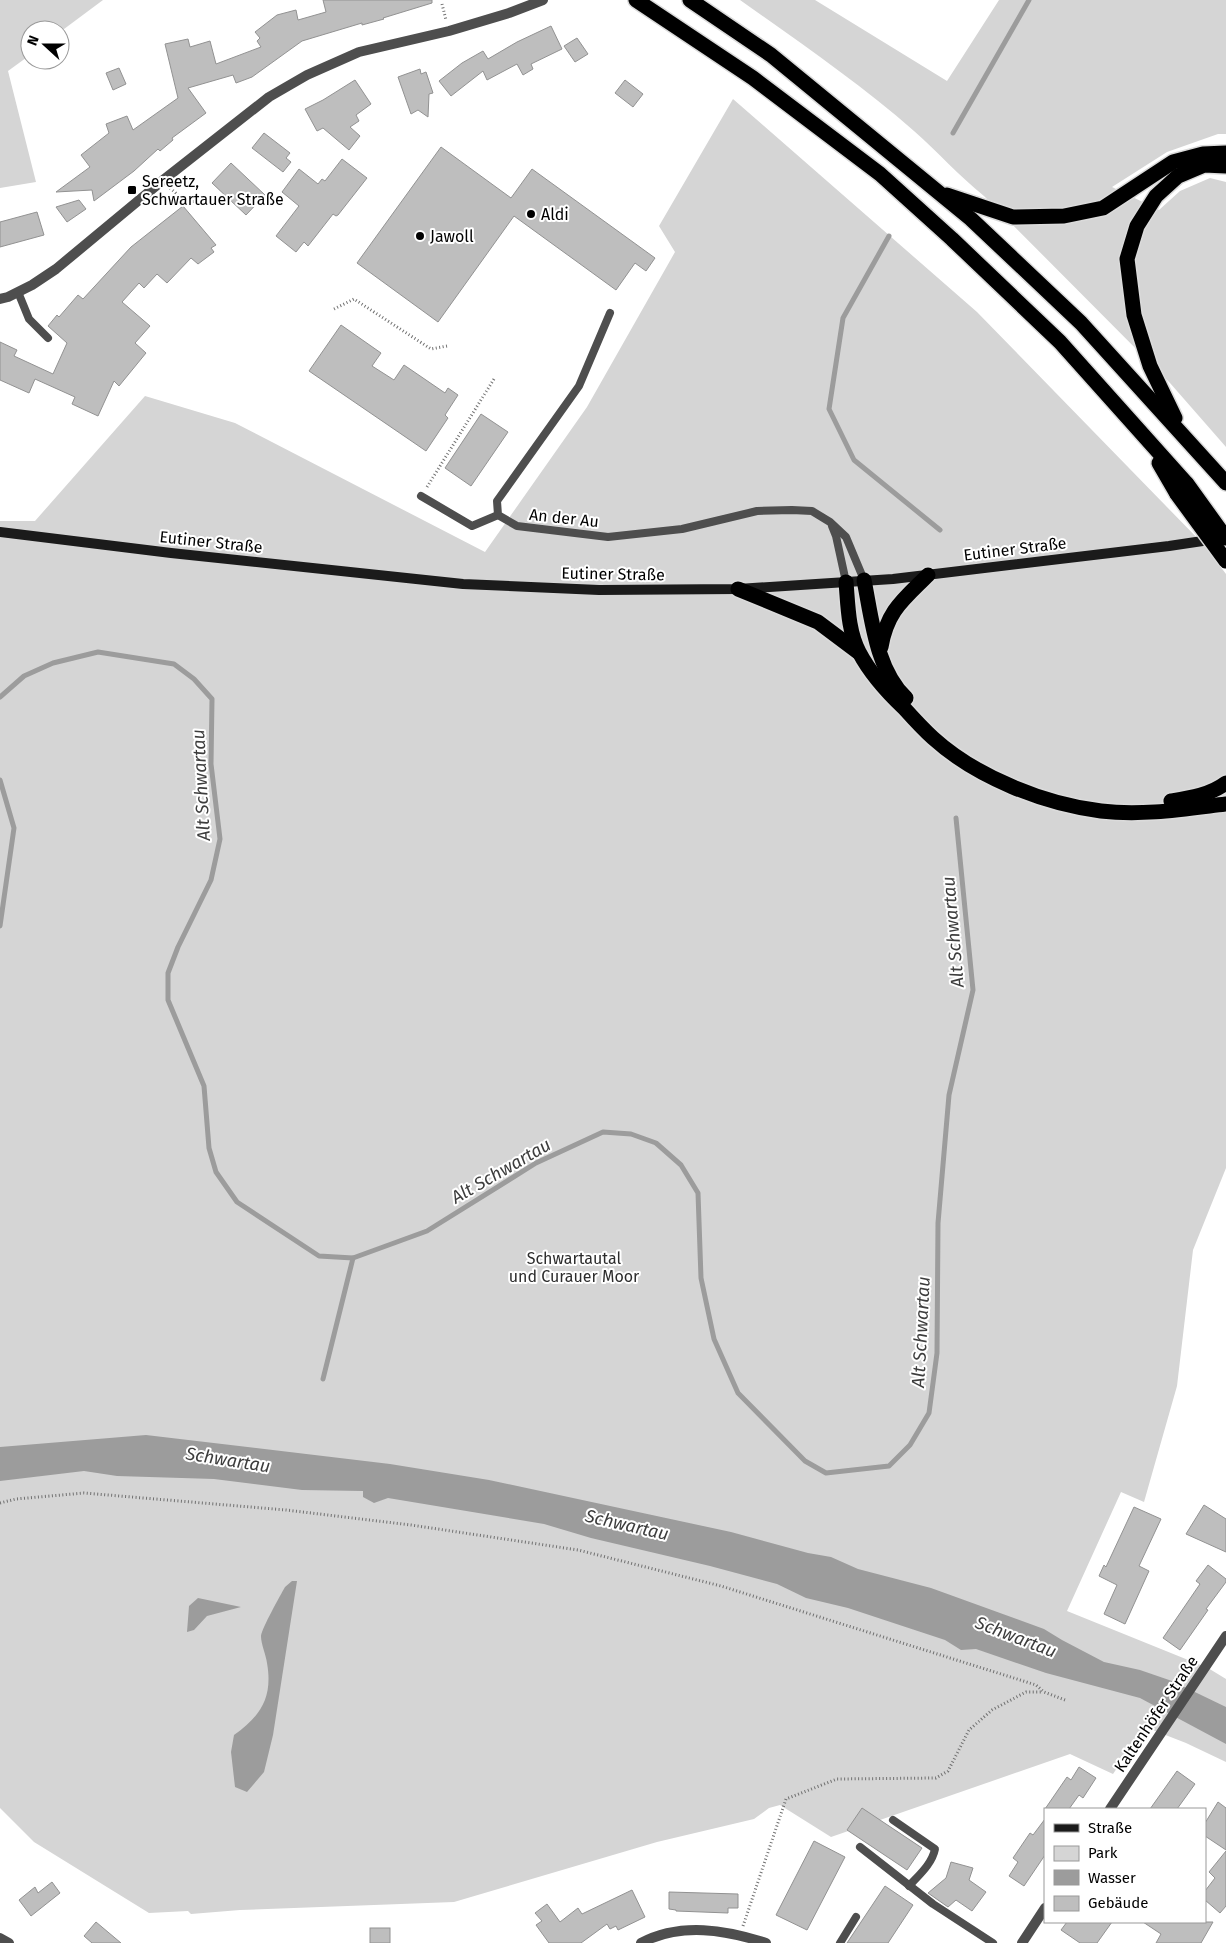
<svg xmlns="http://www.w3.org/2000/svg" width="1226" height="1943" font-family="'Fira Sans',sans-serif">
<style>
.green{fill:#d5d5d5}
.water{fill:#9c9c9c}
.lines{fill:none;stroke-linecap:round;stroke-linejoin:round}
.stream{stroke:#9c9c9c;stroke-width:5}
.building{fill:#bebebe;stroke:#929292}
.motorway-casing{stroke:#dbdbdb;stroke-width:18}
.path{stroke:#707070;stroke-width:3;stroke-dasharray:1 2.5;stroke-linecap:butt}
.service{stroke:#4e4e4e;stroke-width:8}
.minor{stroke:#4e4e4e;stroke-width:10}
.tertiary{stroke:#4e4e4e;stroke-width:10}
.secondary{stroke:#1b1b1b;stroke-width:10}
.motorway{stroke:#000;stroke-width:15}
.motorway-bridge-casing{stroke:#dbdbdb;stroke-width:18;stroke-linecap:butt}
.motorway-bridge{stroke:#000;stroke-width:15}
.poi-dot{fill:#000;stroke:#fff;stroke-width:2}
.labels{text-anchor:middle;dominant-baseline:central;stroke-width:4;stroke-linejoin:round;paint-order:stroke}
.poi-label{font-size:16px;fill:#000;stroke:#fff;text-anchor:start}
.street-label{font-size:16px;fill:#000;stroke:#fff}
.park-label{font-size:16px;fill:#2c2c2c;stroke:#fff}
.water-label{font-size:18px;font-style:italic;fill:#3d3d3d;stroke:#fff}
</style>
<rect width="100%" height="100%" fill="#fff"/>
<g class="green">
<polygon points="0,0 103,0 60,32 60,30 30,30 30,55 8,71 36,182 0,188"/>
<path d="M 740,0 L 815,0 L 947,81 L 999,0 L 1226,0 L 1226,134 L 1218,134 L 1167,152 L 1112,187 L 1159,210 L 1180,191 L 1210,178 L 1226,182 L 1226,447 L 1170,383 L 984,196 C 959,176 938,152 914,131 C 859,83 799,42 740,0 Z"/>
<polygon points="733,99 977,312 1204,545 1226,574 1226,1168 1193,1250 1177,1386 1144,1502 1121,1492 1067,1611 1208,1668 1226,1679 1226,1762 1186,1743 1145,1727 1113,1774 1070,1754 831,1837 780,1805 769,1808 754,1819 657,1842 454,1902 240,1910 191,1914 188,1911 149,1913 34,1842 0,1808 0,521 35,521 145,396 235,423 485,552 587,407 675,252 659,226"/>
</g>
<g class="water">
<polygon points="146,1435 390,1464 489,1480 731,1532 808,1553 831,1557 858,1569 931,1588 1044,1629 1062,1640 1104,1662 1140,1670 1172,1681 1226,1707 1226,1744 1140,1698 1046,1673 976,1649 961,1650 945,1640 848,1608 806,1598 777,1584 710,1566 591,1538 544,1524 388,1498 374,1503 363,1497 363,1491 302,1490 214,1479 117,1476 84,1471 0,1481 0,1447"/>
<path d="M 292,1581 L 297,1581 L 273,1735 L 264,1772 L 247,1792 L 235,1787 L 231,1752 L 234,1735 C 261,1716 273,1697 267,1663 C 266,1655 261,1644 261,1636 C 262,1628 280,1596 285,1587 Z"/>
<polygon points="198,1598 241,1607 207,1616 194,1630 187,1632 189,1606"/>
</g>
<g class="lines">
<g class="stream">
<polyline points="953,133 1029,0"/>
<polyline points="889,236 843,318 829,409 854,460 940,530"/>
<polyline points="0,697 24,676 53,663 98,652 174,664 194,679 212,699 211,764 220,839 211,880 178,947 168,973 168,1000 204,1086 209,1148 216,1172 237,1202 319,1256 353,1258 427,1231 536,1163 603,1132 631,1134 656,1143 681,1165 698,1193 701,1278 714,1339 738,1393 805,1461 826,1473 889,1466 910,1445 929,1413 937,1353 938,1223 949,1095 973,990 956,818"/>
<polyline points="0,780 14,828 0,926"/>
<polyline points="323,1379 353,1258"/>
</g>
</g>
<g class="building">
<polygon points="323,0 432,0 432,3 383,18 384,19 362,25 362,23 302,41 252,77 236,83 233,75 188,88 206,113 172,138 173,140 160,151 158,149 134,171 94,201 92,190 56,192 90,167 81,155 109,133 106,124 127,116 133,130 178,98 165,44 188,39 190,47 210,41 216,64 261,47 257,41 260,38 255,32 277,15 296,10 298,20 326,12"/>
<polygon points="551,26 562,49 531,64 533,69 523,75 517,64 487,80 483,71 451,96 439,81 462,63 483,51 488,59 517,42"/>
<polygon points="577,38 588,54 575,62 564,46"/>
<polygon points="119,68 126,84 113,90 106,73"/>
<polygon points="420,69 421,74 426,72 433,93 429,94 428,117 418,110 411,114 398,77"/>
<polygon points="355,80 371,104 356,115 359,121 350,127 360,136 349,150 323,128 317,131 305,109 323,100"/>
<polygon points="625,80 643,94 633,107 615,93"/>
<polygon points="264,133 290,153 286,158 291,162 283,172 252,148"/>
<polygon points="441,147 511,198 532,169 655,258 646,271 635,263 616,290 514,216 438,322 357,263"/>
<polygon points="342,159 367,178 338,215 336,216 333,214 308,246 304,242 296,252 276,236 299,206 282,192 299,169 318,184 322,179 325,181"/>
<polygon points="231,163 265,195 246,215 212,183"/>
<polygon points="79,200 86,209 67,222 56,207"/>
<polygon points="183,206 216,245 211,248 214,252 198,264 191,258 167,283 157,274 144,288 139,283 122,302 150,326 135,343 146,353 119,386 114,381 98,416 72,404 75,397 35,379 29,393 0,380 0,342 17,350 14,356 53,374 67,343 48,326 57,315 59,317 78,295 83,299 131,247"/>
<polygon points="37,212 44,235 0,247 0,222"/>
<polygon points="341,325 381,353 372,366 394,380 404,365 445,393 448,388 458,395 445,415 448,418 426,451 309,371"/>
<polygon points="481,414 508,432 471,486 445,468"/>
<polygon points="1204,1505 1226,1519 1226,1552 1186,1534"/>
<polygon points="1134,1507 1161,1519 1139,1566 1149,1571 1125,1624 1104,1614 1117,1585 1099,1576 1104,1565 1106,1567"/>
<polygon points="1208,1565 1226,1579 1226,1582 1206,1609 1208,1610 1180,1650 1163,1638 1200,1584 1196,1581"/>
<polygon points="1079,1767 1096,1778 1083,1798 1079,1795 1069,1809 1045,1809 1067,1777 1071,1780"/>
<polygon points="1177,1771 1195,1784 1177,1809 1150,1809"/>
<polygon points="1218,1802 1226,1808 1226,1850 1205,1836 1205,1823"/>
<polygon points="862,1808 922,1848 907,1870 847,1830"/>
<polygon points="1045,1819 1045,1855 1024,1886 1009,1876 1018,1862 1013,1858 1030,1833 1033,1835"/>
<polygon points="814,1841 845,1857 807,1930 776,1915"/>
<polygon points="1226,1851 1226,1906 1220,1913 1205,1900 1205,1891 1215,1878 1209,1872"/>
<polygon points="951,1862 973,1868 969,1880 986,1892 972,1911 956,1900 948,1907 928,1893 946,1878"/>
<polygon points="52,1882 60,1893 31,1916 19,1900 35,1887 38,1893"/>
<polygon points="885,1886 913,1905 888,1943 847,1943"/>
<polygon points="632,1890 645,1917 618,1930 616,1926 610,1929 607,1924 581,1943 549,1943 536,1925 542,1921 535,1913 547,1904 560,1922 578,1908 582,1914"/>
<polygon points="669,1892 738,1894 738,1908 728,1908 728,1913 676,1911 676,1910 669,1909"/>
<polygon points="96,1922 121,1943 92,1943 84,1936"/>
<polygon points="1067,1922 1112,1922 1097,1943 1080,1943 1061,1930"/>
<polygon points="1143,1922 1213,1922 1201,1943 1156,1943 1161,1934"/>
<rect x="370" y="1928" width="20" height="15"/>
</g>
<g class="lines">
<g class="motorway-casing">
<g id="motorway">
<polyline points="636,0 753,78 880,174 952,239 1060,342 1187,484"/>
<polyline points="690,0 771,55 971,219 1081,323 1226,483"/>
<polyline points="947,195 1013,217 1064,216 1103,208 1173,162 1203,154 1226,153"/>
<polyline points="1175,418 1150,366 1134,315 1127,259 1137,226 1156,196 1178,176 1204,165 1226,166"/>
<polyline points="1159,463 1177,494"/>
<path d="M 864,580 C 872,620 876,669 906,698"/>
<path d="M 846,582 C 848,605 848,631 859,652 C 870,673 887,692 904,708 C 913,718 923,729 933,738 C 976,777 1044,804 1101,811 C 1143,816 1185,809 1226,804"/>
<polyline points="738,589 818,622 858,652"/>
<path d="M 881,647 C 887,611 903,600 928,575"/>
<path d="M 1171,801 C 1190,798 1210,795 1226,783"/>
</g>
</g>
<g class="path">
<polyline points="442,4 446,20"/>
<polyline points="170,188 186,202 200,201"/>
<polyline points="334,309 354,299 431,349 447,346"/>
<polyline points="427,487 494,379"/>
<polyline points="0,1503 16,1499 84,1493 286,1510 411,1525 578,1550 721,1586 1036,1685 1044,1692 1065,1700"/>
<polyline points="743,1926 786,1799 837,1779 936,1778 948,1771 969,1730 992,1710 1026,1692 1043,1692"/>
</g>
<g class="service">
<polyline points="18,292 29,319 48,338"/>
<polyline points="610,313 579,386 497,501 498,515 517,526 608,537 682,529 757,511 792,510 812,511 830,522 846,537 864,580"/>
<polyline points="421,496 472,526 498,515"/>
<polyline points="832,526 836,536 846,582"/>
<path d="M 893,1820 L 935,1849 C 932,1864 919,1875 909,1886"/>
<polyline points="860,1847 933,1904 993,1943"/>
<polyline points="840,1943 856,1917"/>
</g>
<g class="minor">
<polyline points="0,1938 9,1943"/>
<path d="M 641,1943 C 681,1922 726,1930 766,1943"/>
</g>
<g class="tertiary">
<polyline points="0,299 8,297 32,285 56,269 162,181 269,97 307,75 359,52 449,31 509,13 543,0"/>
<polyline points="1110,1809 1226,1636"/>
<polyline points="1022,1943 1045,1908"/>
</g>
<polyline class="secondary" points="0,532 171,553 463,584 599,590 738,589 893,579 1169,546 1216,539"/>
<use href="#motorway" class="motorway"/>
<g class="motorway-bridge-casing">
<g id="motorway-bridge">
<polyline points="1187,484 1226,538"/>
<polyline points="1177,494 1226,561"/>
</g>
</g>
<use href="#motorway-bridge" class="motorway-bridge"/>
</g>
<g class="poi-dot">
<rect x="127" y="185" width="10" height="10" rx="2.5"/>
<circle cx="531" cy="214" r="5"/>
<circle cx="420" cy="236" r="5"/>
</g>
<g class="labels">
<g class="poi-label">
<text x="142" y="181">Sereetz,<tspan x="142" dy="18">Schwartauer Straße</tspan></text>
<text x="541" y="214">Aldi</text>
<text x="430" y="236">Jawoll</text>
</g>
<g class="street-label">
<text transform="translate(564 518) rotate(6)">An der Au</text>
<text transform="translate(211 542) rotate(6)">Eutiner Straße</text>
<text transform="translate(1015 549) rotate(-7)">Eutiner Straße</text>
<text transform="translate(613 574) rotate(1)">Eutiner Straße</text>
<text transform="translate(1156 1714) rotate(-56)">Kaltenhöfer Straße</text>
</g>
<g class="park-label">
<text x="574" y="1258">Schwartautal<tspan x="574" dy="18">und Curauer Moor</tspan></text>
</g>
<g class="water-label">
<text transform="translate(201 785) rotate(-93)">Alt Schwartau</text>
<text transform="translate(953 932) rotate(-95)">Alt Schwartau</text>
<text transform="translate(501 1171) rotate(-30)">Alt Schwartau</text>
<text transform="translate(921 1332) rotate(-87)">Alt Schwartau</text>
<text transform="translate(228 1460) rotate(9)">Schwartau</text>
<text transform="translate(627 1525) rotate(13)">Schwartau</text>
<text transform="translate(1016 1637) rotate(21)">Schwartau</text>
</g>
</g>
<rect x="1044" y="1808" width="162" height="115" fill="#ffffff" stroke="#999999"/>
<rect x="1054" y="1824" width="25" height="8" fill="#1b1b1b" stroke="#999999"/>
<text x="1088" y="1833" font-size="15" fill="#000000">Straße</text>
<rect x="1054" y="1846" width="25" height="15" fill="#d5d5d5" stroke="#999999"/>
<text x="1088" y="1858" font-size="15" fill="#000000">Park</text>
<rect x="1054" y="1870" width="25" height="15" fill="#9c9c9c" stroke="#999999"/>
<text x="1088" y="1883" font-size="15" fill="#000000">Wasser</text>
<rect x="1054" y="1896" width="25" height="15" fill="#bebebe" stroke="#999999"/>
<text x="1088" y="1908" font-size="15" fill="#000000">Gebäude</text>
<g transform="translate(45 45) rotate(291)"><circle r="24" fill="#ffffff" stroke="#999999"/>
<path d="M0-4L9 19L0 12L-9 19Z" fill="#000000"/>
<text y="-8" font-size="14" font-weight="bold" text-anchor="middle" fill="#000000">N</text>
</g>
</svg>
